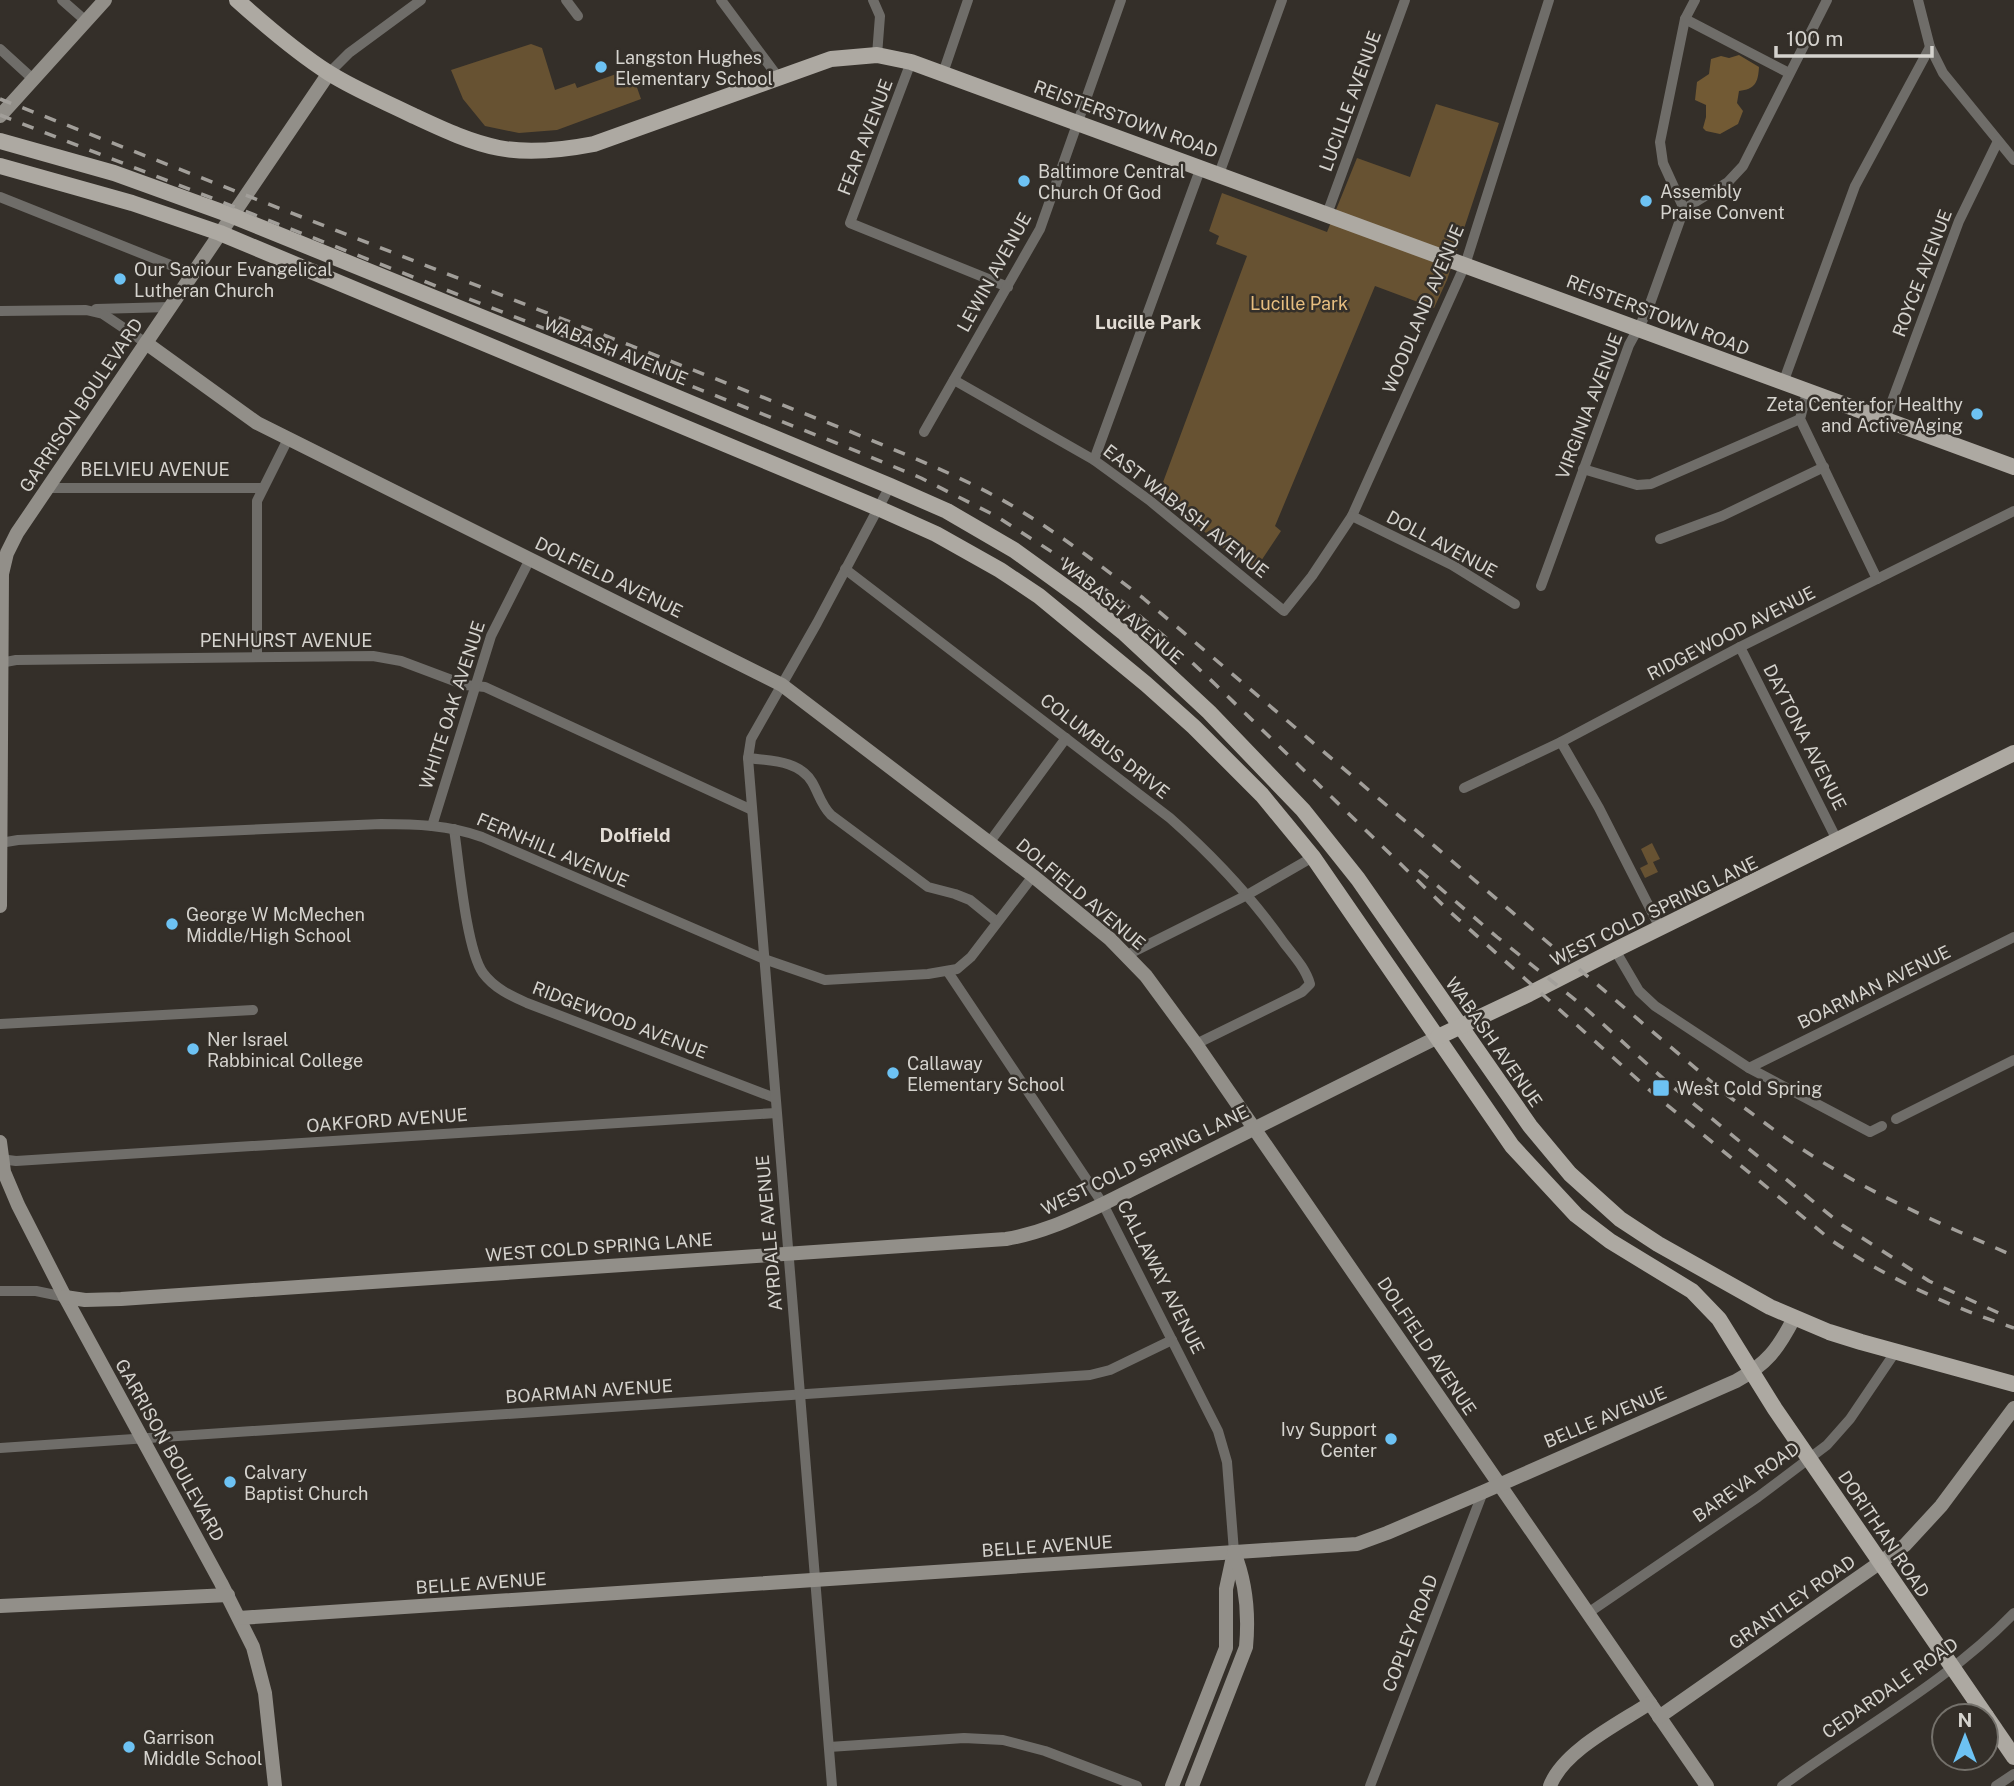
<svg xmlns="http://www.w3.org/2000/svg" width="2014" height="1786" font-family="'Public Sans',sans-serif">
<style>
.green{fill:#675232}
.forest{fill:#725a34}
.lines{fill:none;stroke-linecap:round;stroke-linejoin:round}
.street{stroke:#6f6d69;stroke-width:10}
.secondary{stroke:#928f89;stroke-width:14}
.primary{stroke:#ada9a2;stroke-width:16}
.rail{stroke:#a29f9a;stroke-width:3.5;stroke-dasharray:12 12;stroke-linecap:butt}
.poi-dot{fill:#6dc2f3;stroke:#342f29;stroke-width:2.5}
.labels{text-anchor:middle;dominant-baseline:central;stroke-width:5;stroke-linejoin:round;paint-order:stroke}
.poi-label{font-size:18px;fill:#d5d3ce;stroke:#342f29;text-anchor:start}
.street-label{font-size:18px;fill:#d5d3ce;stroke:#342f29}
.park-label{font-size:18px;fill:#e7be80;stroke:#342f29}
.neighbourhood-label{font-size:19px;font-weight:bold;fill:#e3ddd5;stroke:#342f29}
</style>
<rect width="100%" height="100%" fill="#342f29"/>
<g class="green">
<polygon points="531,44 542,48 555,90 575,83 577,88 619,73 622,80 633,76 641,99 557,130 519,133 485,126 463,99 451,70"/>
<polygon points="1436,104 1499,123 1447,280 1434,308 1375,286 1275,526 1281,531 1253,573 1159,493 1247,256 1216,244 1219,236 1209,231 1222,193 1327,232 1357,158 1410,177"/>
<polygon points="1652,843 1660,859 1653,862 1658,872 1645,878 1640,868 1648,864 1641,849"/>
</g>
<path class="forest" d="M 1739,55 L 1759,67 C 1758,83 1755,89 1739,91 L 1737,103 L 1743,111 L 1738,124 L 1720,134 L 1706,131 L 1703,128 L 1706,117 L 1706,105 L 1695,100 L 1697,82 L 1709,74 L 1711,59 L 1721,56 L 1729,58 Z"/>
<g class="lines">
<g class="street">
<polyline points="62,0 87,22"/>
<polyline points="566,0 578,16"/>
<polyline points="721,0 778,77"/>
<polyline points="873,0 880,16 877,55"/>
<polyline points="1918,0 1930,47 1943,73 2014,160"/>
<polyline points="1685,19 1789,73"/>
<polyline points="0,49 34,80"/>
<polyline points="911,62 850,223 1008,287"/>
<polyline points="329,73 349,53 421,0"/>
<polyline points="943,73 968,0"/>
<polyline points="1219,174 1282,0"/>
<polyline points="0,197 193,274"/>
<polyline points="1684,209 1728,182 1743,166 1827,0"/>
<polyline points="1327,214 1405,0"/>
<polyline points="96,309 170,307"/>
<polyline points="0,311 86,310 103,314 146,343"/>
<polyline points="954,380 1094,460 1149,500 1284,611 1312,576 1352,516 1465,265 1549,0"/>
<polyline points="1783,383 1855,186 1930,47"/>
<polyline points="1807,392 1800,419 1877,579"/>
<polyline points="1885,420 1959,221 1998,141"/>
<polyline points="924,432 1040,229 1121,0"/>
<polyline points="1094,460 1201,167"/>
<polyline points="1583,469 1637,485 1651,484 1800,419"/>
<polyline points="47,488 263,488"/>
<polyline points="1352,516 1452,565 1515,604"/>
<polyline points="1660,539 1722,516 1824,467"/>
<path d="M 845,569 L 1170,818 C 1213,856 1251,896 1284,943 C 1294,956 1306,969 1310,984 L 1302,992 L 1196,1044"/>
<polyline points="1541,586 1629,345 1647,312 1684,209 1663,163 1660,142 1685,19 1695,0"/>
<polyline points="1740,647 1838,842"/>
<polyline points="257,657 257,501 288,439"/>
<polyline points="0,663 16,660 373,656 401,661 465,685 485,687 752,810"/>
<polyline points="1561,742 1599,808 1660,928"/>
<path d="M 748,758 C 770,761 799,760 812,782 C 819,794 821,805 831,815 L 928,887 L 955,894 L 970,900 L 997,922"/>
<polyline points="1464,788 1561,742 1740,647 2014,511"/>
<polyline points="432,826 491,636 530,559"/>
<path d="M 454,829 C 459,862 466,949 483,973 C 494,988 511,996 527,1003 L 775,1098"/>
<path d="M 0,843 L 18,840 L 381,824 C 415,824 449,825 482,837 L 764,959 L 825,980 L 928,974 L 957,969 L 971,957 L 1033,876"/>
<polyline points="989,843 1066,738"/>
<polyline points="1615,950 1639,991 1655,1006 1749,1068 1870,1132 1882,1126"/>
<polyline points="1127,955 1247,895 1313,857"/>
<polyline points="948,972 1103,1204 1218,1431 1227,1462 1234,1552"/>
<polyline points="0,1024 253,1010"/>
<polyline points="1749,1068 2014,937"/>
<polyline points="1896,1119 2014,1060"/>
<polyline points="0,1159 16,1161 776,1113"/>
<polyline points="0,1291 36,1291 65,1297"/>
<polyline points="0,1448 1090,1375 1110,1370 1172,1340"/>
<polyline points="1588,1613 1758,1497 1827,1445 1850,1419 1896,1351"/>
<polyline points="829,1747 964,1738 1003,1740 1045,1751 1137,1786"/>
<polyline points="832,1786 748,758 751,739 817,623 890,486"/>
<polyline points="1370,1786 1483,1492"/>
<path d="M 1782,1786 C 1858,1730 1948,1682 2014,1613"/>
<polyline points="1996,1786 2014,1774"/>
</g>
<g class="secondary">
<polyline points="0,116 105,0"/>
<polyline points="146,343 257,423 782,685 1033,876 1110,939 1146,976 1196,1044 1707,1786"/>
<polyline points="0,906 2,574 7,553 17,533 329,73"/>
<polyline points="0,1142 4,1172 18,1205 65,1297 221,1583 253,1647 265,1693 275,1786"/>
<path d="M 65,1297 L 85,1300 L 121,1299 L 1006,1239 C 1042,1233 1071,1219 1103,1204 L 1438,1037"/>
<polyline points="0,1606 228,1595"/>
<path d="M 239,1618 L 1357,1544 L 1387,1533 L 1483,1492 L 1736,1381 C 1767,1364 1778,1349 1794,1318"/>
<polyline points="1659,1717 1905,1545 1941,1506 2014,1408"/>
<polyline points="1172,1786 1226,1648 1226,1589 1234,1552"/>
<path d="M 1192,1786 L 1246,1647 C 1249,1615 1246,1582 1234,1552"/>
<path d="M 1550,1786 C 1563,1751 1618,1724 1650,1703"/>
</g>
<g class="primary">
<path d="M 237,0 C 266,26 296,52 329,73 C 356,90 386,102 414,116 C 442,129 469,142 499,148 C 530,154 563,150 594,144 L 831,59 L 877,55 L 911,62 L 2014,467"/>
<polyline points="0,141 114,173 233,216 587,360 890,486 947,511 1014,550 1086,602 1123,632 1209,712 1303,810 1358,879 1530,1126 1570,1174 1620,1219 1658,1244 1770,1307 1829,1332 1861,1342 2014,1384"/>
<polyline points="0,166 132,203 220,233 878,508 936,534 1000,570 1039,596 1146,684 1194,727 1262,795 1313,857 1512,1146 1576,1215 1610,1241 1692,1291 1719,1319 1775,1409 1986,1716"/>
<polyline points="1438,1037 1529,994 1615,950 2014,753"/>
<polyline points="1986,1716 2014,1757"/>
</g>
<g class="rail">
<path d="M 0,99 L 849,431 C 904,454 959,475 1011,505 C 1058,533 1100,565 1143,598 L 1727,1095 C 1762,1121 1796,1147 1834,1169 C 1891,1203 1953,1229 2014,1256"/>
<path d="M 0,115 L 844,446 L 921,478 L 996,516 L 1063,559 L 1120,600 L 1164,636 L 1216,685 L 1448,910 L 1655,1095 L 1831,1240 C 1888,1279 1949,1306 2014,1328"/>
<polyline points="1419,870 1497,937 1583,1006 1667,1082 1842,1225 1929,1281 2001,1314"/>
</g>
</g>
<g class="poi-dot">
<circle cx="601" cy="67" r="7"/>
<circle cx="1024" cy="181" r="7"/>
<circle cx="1646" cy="201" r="7"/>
<circle cx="120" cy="279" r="7"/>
<circle cx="1977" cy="414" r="7"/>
<circle cx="172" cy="924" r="7"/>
<circle cx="193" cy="1049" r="7"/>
<circle cx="893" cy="1073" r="7"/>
<rect x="1652" y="1079" width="18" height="18" rx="3.5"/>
<circle cx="1391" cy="1439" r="7"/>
<circle cx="230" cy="1482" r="7"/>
<circle cx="129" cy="1747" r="7"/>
</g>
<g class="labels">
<g class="poi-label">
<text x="615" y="57">Langston Hughes<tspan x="615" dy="21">Elementary School</tspan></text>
<text x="1038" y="171">Baltimore Central<tspan x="1038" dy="21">Church Of God</tspan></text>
<text x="1660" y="191">Assembly<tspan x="1660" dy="21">Praise Convent</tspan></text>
<text x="134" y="269">Our Saviour Evangelical<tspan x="134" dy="21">Lutheran Church</tspan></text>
<text x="1963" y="404" text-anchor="end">Zeta Center for Healthy<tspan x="1963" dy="21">and Active Aging</tspan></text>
<text x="186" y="914">George W McMechen<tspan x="186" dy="21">Middle/High School</tspan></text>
<text x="207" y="1039">Ner Israel<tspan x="207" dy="21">Rabbinical College</tspan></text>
<text x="907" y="1063">Callaway<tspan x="907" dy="21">Elementary School</tspan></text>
<text x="1677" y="1088">West Cold Spring</text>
<text x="1377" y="1429" text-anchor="end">Ivy Support<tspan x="1377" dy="21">Center</tspan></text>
<text x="244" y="1472">Calvary<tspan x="244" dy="21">Baptist Church</tspan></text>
<text x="143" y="1737">Garrison<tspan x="143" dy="21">Middle School</tspan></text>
</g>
<g class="street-label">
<text transform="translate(1350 101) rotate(-70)">LUCILLE AVENUE</text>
<text transform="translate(1126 119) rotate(20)">REISTERSTOWN ROAD</text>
<text transform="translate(865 137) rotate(-69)">FEAR AVENUE</text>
<text transform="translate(994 272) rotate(-61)">LEWIN AVENUE</text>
<text transform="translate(1922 273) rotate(-69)">ROYCE AVENUE</text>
<text transform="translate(1423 309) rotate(-67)">WOODLAND AVENUE</text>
<text transform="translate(1658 315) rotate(21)">REISTERSTOWN ROAD</text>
<text transform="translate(616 351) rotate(22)">WABASH AVENUE</text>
<text transform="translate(81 405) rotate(-56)">GARRISON BOULEVARD</text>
<text transform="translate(1589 406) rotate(-69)">VIRGINIA AVENUE</text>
<text x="155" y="469">BELVIEU AVENUE</text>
<text transform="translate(1186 511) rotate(38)">EAST WABASH AVENUE</text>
<text transform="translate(1442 544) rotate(28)">DOLL AVENUE</text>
<text transform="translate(609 577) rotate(26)">DOLFIELD AVENUE</text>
<text transform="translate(1122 611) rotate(40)">WABASH AVENUE</text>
<text transform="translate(1731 633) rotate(-27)">RIDGEWOOD AVENUE</text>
<text x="286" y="640">PENHURST AVENUE</text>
<text transform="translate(452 705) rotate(-72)">WHITE OAK AVENUE</text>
<text transform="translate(1805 737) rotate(63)">DAYTONA AVENUE</text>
<text transform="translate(1105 746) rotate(38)">COLUMBUS DRIVE</text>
<text transform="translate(553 850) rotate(23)">FERNHILL AVENUE</text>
<text transform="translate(1081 894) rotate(40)">DOLFIELD AVENUE</text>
<text transform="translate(1654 911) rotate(-26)">WEST COLD SPRING LANE</text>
<text transform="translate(1874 987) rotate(-26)">BOARMAN AVENUE</text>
<text transform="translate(620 1020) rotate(21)">RIDGEWOOD AVENUE</text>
<text transform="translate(1494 1042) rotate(55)">WABASH AVENUE</text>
<text transform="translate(387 1120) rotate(-4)">OAKFORD AVENUE</text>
<text transform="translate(1145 1160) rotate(-26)">WEST COLD SPRING LANE</text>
<text transform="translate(769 1233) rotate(-95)">AYRDALE AVENUE</text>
<text transform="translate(599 1247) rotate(-4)">WEST COLD SPRING LANE</text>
<text transform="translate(1161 1277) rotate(63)">CALLAWAY AVENUE</text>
<text transform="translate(1427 1346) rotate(56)">DOLFIELD AVENUE</text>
<text transform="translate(589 1391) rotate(-4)">BOARMAN AVENUE</text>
<text transform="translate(1605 1417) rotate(-23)">BELLE AVENUE</text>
<text transform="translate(170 1450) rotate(61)">GARRISON BOULEVARD</text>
<text transform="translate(1746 1482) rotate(-35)">BAREVA ROAD</text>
<text transform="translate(1884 1534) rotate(56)">DORITHAN ROAD</text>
<text transform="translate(1047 1546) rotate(-4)">BELLE AVENUE</text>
<text transform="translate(481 1583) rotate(-4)">BELLE AVENUE</text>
<text transform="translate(1792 1602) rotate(-35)">GRANTLEY ROAD</text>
<text transform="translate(1410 1633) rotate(-69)">COPLEY ROAD</text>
<text transform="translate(1890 1688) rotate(-35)">CEDARDALE ROAD</text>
</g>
<g class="park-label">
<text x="1299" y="303">Lucille Park</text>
</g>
<g class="neighbourhood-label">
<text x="1148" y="322">Lucille Park</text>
<text x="635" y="835">Dolfield</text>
</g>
</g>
<g transform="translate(1965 1737)"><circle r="33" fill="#342f29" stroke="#74716b" stroke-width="2"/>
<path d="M0-5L12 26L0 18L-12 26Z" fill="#6dc2f3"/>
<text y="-10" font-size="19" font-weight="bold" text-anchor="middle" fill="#d5d3ce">N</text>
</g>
<path d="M1776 46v10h156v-10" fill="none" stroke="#d5d3ce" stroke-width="3.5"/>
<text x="1786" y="46" font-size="21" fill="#d5d3ce" stroke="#342f29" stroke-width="5" paint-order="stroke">100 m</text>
</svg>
